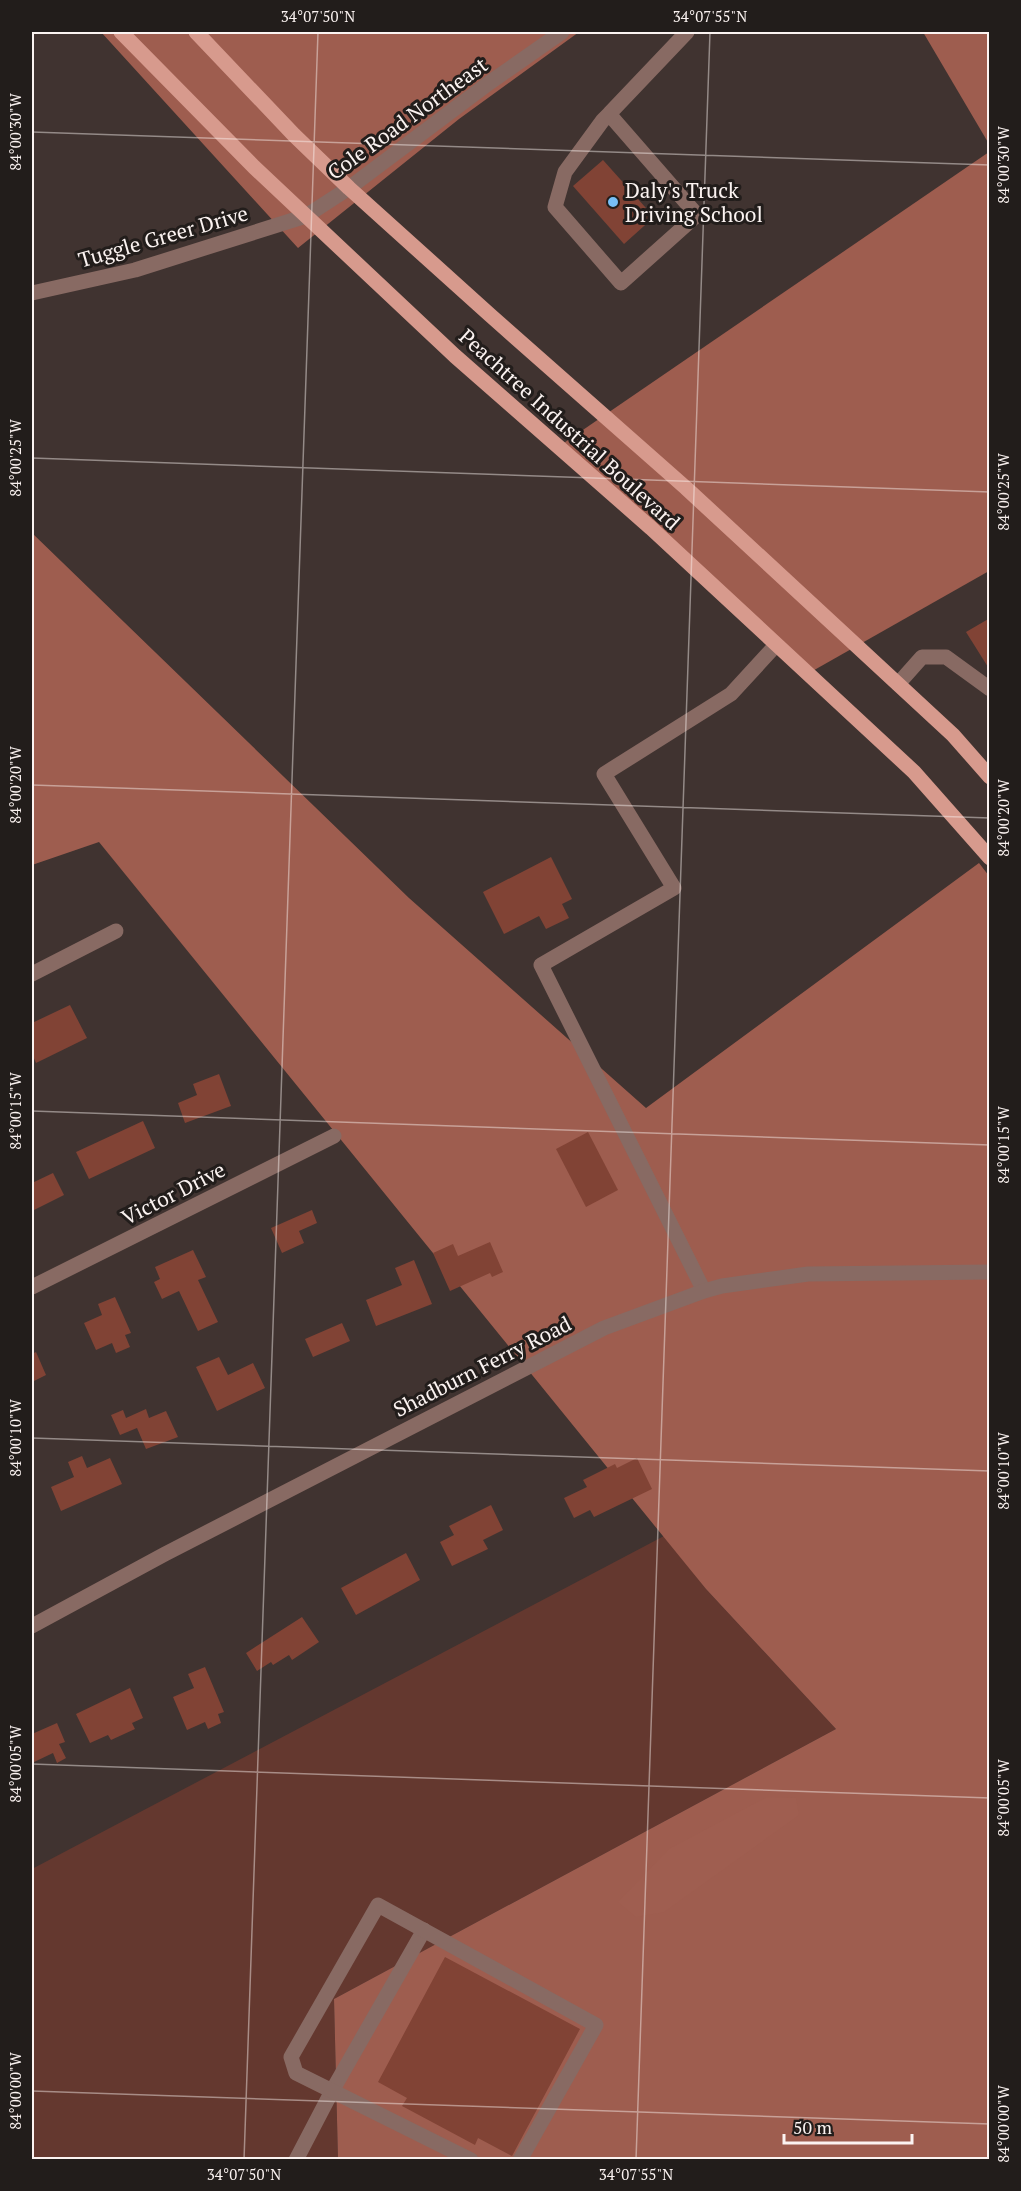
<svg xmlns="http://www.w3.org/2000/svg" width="1021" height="2191" font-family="'PT Serif',serif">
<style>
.green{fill:#64382f}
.forest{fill:#9e5d4f}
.water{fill:#9f5e50}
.building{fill:#814335}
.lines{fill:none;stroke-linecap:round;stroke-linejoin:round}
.minor{stroke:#886a63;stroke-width:15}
.major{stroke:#d79a8d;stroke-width:15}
.ticks{fill:none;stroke:#fbf3f1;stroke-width:1.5;stroke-opacity:0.45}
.poi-dot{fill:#77bff7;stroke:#221d1b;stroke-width:2}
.labels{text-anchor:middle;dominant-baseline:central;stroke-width:6;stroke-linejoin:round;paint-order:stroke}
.street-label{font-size:21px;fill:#fbf3f1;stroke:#221d1b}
.poi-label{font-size:21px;fill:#fbf3f1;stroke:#221d1b;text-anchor:start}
.neatline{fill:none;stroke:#fbf3f1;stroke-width:2}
.ticks-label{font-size:15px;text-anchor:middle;fill:#fbf3f1}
</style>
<rect width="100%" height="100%" fill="#403330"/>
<polygon class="green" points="664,1536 706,1589 836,1729 334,1999 338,2159 32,2160 32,1869"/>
<g class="forest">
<polygon points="101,32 579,32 459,119 298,248"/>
<polygon points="923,32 989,32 989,144"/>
<polygon points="989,152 989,571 809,673 558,447"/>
<polygon points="32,533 409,898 646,1108 979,863 989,876 989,2159 338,2159 334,1999 836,1729 706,1589 99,842 32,865"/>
</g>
<polygon class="water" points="767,1797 796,1798 799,1815 664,1912 636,1917 618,1902 669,1849"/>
<g class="building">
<polygon points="603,160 654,217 624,244 573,186"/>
<polygon points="990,618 990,666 988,667 966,632"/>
<polygon points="551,857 572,899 562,904 569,918 546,929 539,916 504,934 483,892"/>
<polygon points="70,1005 87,1038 36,1063 32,1054 32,1023"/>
<polygon points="219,1074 231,1106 185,1123 178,1103 197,1095 193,1084"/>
<polygon points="143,1121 155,1148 89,1179 76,1152"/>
<polygon points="588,1132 618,1190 586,1207 556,1149"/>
<polygon points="53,1173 64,1195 32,1211 32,1183"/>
<polygon points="312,1210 317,1223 299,1231 304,1243 282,1253 271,1228"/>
<polygon points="490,1242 503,1272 492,1277 490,1273 450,1291 433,1253 453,1244 458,1256"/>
<polygon points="193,1250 206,1277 198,1280 218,1322 198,1331 179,1291 162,1299 154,1282 160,1279 155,1267"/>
<polygon points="414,1260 432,1304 376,1326 366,1300 402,1285 395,1268"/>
<polygon points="115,1297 131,1333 125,1335 130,1347 116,1353 112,1343 96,1350 84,1323 102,1315 98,1304"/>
<polygon points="342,1323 350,1341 313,1357 305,1339"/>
<polygon points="36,1352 46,1375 32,1382 32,1354"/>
<polygon points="219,1357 228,1375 253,1363 265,1388 217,1411 196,1367"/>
<polygon points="146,1409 149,1418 166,1411 178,1437 146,1449 137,1428 120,1435 111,1415 123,1410 126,1418"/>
<polygon points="82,1456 87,1468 110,1458 122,1484 61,1511 51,1487 74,1477 68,1462"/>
<polygon points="637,1458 652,1489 594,1517 590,1510 574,1518 564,1498 587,1487 583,1480 615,1464 617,1468"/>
<polygon points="491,1505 503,1530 483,1540 488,1549 452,1566 440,1542 454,1535 449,1526"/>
<polygon points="406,1553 420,1580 356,1615 341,1588"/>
<polygon points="302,1617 319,1642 292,1660 289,1655 273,1665 271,1662 257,1671 246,1653"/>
<polygon points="205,1667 224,1712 218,1714 221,1723 208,1729 205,1722 187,1730 173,1697 194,1688 188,1674"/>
<polygon points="130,1688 143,1718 132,1723 135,1729 111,1740 108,1735 90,1743 76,1714"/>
<polygon points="57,1723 65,1742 59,1744 66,1758 57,1763 53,1753 32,1763 32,1734"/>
<polygon points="445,1957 580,2029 512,2156 478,2138 475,2145 402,2106 407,2098 378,2082"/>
</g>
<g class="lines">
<g class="minor">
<polyline points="609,114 697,215 621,283 555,207 565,172 603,120 609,114 687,32"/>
<polyline points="32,293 135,270 306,216 349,188 489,83 562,32"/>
<polyline points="898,684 922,657 946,657 990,689"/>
<polyline points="32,974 116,931"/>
<polyline points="32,1287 334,1136"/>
<polyline points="704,1291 541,965 674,888 604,774 731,694 776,645"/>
<polyline points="32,1626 165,1554 604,1328 704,1291 722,1286 808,1274 990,1272"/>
<polyline points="296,2160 332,2091 424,1930"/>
<polyline points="471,2160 296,2073 291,2057 378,1905 596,2025 520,2160"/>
</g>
<g class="major">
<polyline points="121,32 254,167 455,356 651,528 914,772 990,858"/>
<polyline points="196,32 294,135 349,188 490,315 686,488 953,735 990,777"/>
</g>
</g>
<path class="ticks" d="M 32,132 L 990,165M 32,458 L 990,492M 32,785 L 990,818M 32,1111 L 990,1145M 32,1438 L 990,1471M 32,1764 L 990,1798M 32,2091 L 990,2124M 244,2160 L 318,32M 636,2160 L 710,32"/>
<circle class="poi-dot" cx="613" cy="202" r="6"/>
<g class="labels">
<g class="street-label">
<text transform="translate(407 118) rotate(-36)">Cole Road Northeast</text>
<text transform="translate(163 236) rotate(-16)">Tuggle Greer Drive</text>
<text transform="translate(570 429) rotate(42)">Peachtree Industrial Boulevard</text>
<text transform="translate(173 1193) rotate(-27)">Victor Drive</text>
<text transform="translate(482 1366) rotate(-27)">Shadburn Ferry Road</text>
</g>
<g class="poi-label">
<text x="625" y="190">Daly's Truck<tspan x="625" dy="24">Driving School</tspan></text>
</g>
</g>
<rect width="1021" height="2191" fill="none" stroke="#221d1b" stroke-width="66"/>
<path d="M784 2134v9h128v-9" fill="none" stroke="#fbf3f1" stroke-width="3"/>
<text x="793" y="2134" font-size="18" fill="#fbf3f1" stroke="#221d1b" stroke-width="4.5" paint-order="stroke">50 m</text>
<rect x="33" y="33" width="955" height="2125" class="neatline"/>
<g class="ticks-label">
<text x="318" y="22">34°07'50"N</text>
<text x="710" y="22">34°07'55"N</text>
<text transform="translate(16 132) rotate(-90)" y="5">84°00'30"W</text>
<text transform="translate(1004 165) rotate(-90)" y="5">84°00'30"W</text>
<text transform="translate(16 458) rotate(-90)" y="5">84°00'25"W</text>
<text transform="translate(1004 492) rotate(-90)" y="5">84°00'25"W</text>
<text transform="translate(16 785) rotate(-90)" y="5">84°00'20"W</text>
<text transform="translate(1004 818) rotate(-90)" y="5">84°00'20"W</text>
<text transform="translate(16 1111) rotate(-90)" y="5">84°00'15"W</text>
<text transform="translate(1004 1145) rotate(-90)" y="5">84°00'15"W</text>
<text transform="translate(16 1438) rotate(-90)" y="5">84°00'10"W</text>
<text transform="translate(1004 1471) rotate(-90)" y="5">84°00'10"W</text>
<text transform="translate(16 1764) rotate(-90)" y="5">84°00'05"W</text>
<text transform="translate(1004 1798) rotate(-90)" y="5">84°00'05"W</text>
<text transform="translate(16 2091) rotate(-90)" y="5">84°00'00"W</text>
<text transform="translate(1004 2124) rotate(-90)" y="5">84°00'00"W</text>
<text x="244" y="2180">34°07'50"N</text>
<text x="636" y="2180">34°07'55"N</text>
</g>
</svg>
